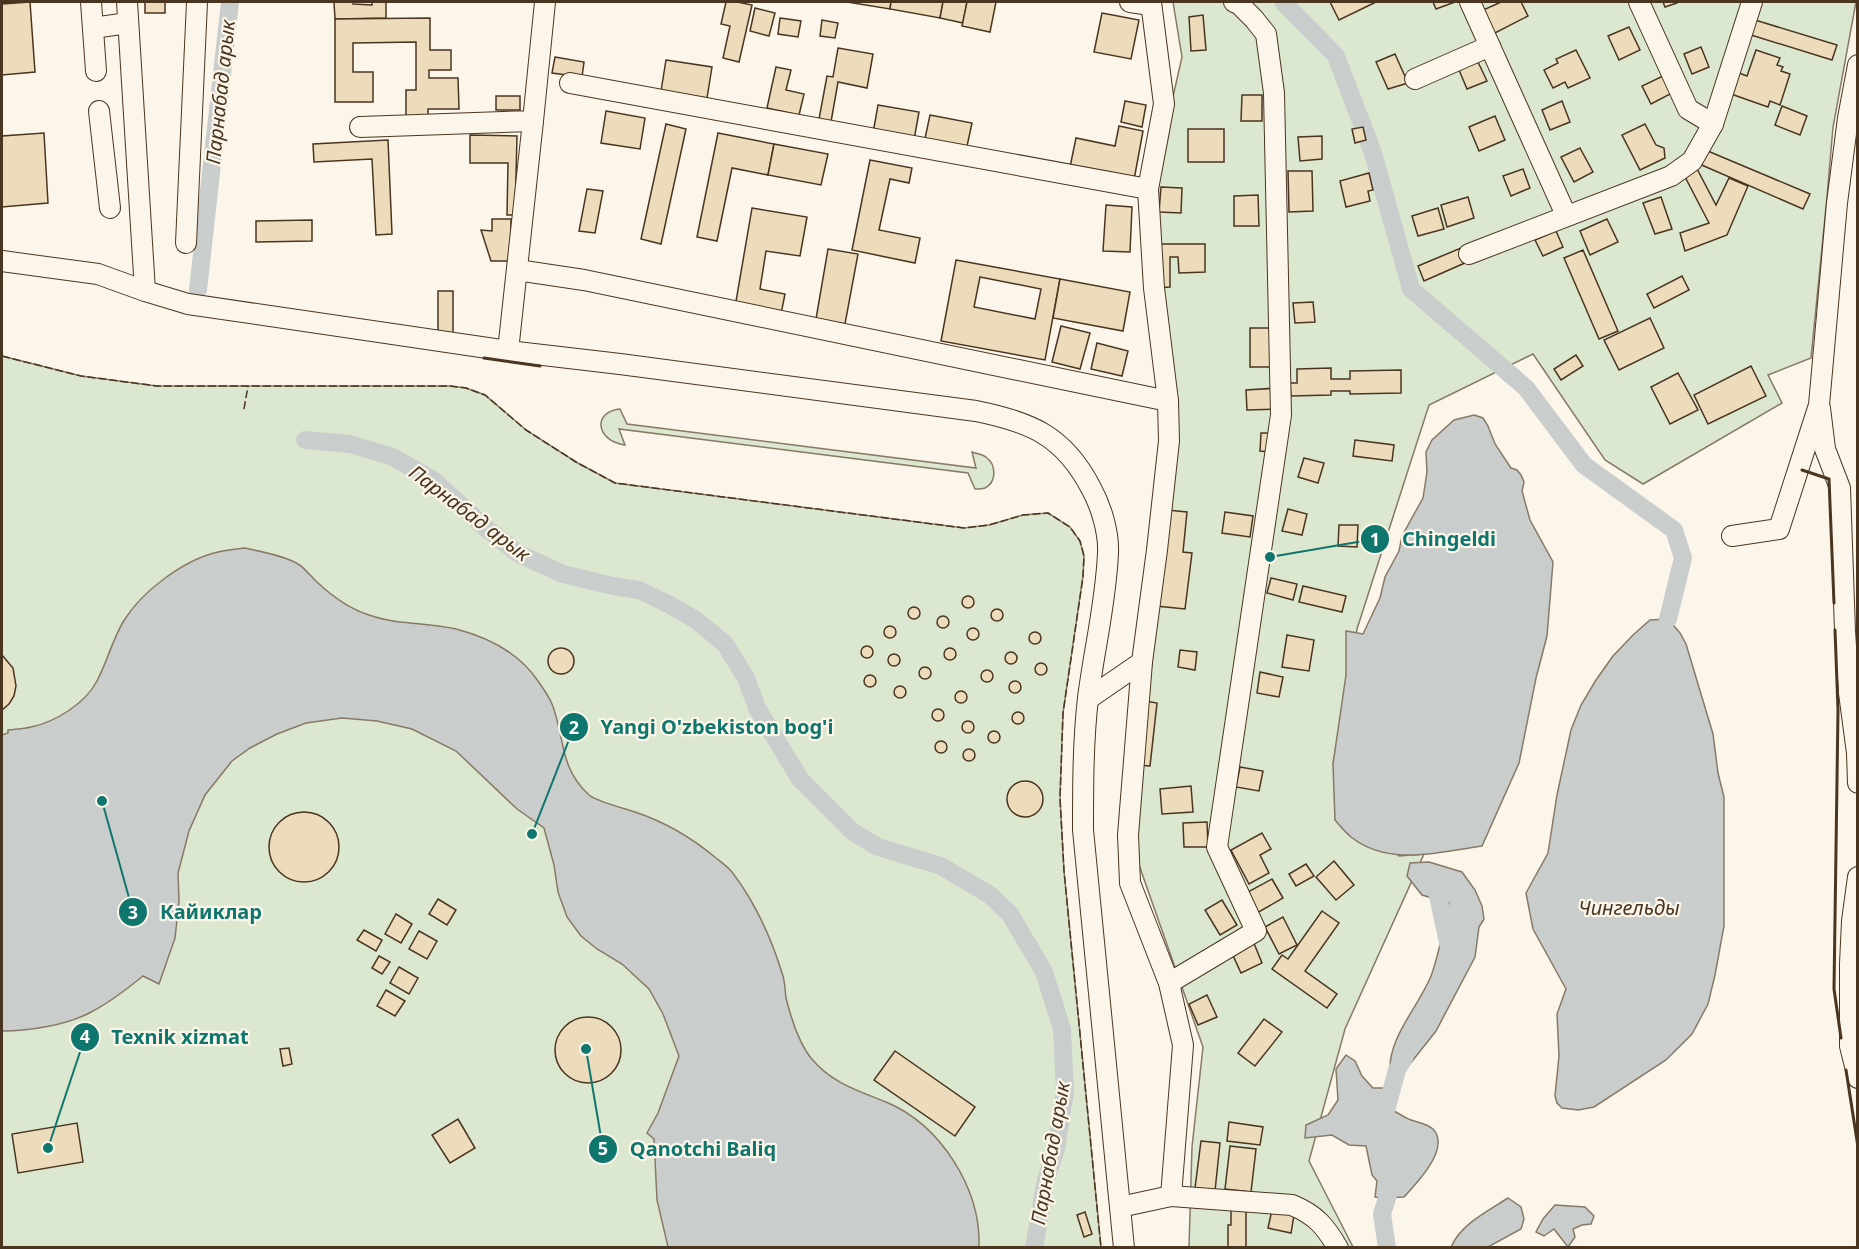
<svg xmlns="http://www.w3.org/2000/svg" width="1859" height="1249" font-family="'Noto Sans',sans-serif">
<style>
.green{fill:#dce7d0;stroke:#887966;stroke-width:1.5}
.water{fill:#c9cecd;stroke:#887966;stroke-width:1.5}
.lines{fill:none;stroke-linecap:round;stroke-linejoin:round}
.canal{stroke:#c9cecd;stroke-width:18}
.building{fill:#ecdcbc;stroke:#4a3520;stroke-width:1.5;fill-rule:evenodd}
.minor-casing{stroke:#4a3520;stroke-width:22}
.minor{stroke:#fbf6e9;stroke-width:20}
.fence{stroke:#4a3520;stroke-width:1.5;stroke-dasharray:8 3;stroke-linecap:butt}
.wall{stroke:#4a3520;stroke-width:3}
.labels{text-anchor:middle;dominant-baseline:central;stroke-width:4.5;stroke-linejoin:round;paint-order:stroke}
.water-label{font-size:20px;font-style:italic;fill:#4a3520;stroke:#fbf6e9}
.leader{fill:none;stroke:#0f766e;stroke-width:2}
.callout-dot{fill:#0f766e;stroke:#fbf6e9;stroke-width:2}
.mark-label{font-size:18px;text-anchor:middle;font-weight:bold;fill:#fff}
.callout-label{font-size:20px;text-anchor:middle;font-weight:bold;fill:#0f766e;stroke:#fbf6e9;stroke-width:4.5;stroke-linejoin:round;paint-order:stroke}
</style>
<rect width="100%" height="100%" fill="#fbf6e9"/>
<g class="green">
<polygon points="1173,2 1856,2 1833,127 1827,197 1811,358 1768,375 1782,403 1643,484 1605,460 1533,354 1429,405 1357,629 1333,764 1399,856 1424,854 1345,1029 1309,1161 1353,1247 1189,1247 1192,1147 1203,1047 1138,862 1136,768 1172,460 1153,185 1182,57"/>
<polygon points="2,356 81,376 157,386 450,386 466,388 485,395 526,430 576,462 615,483 964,528 989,525 1023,515 1048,513 1070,527 1080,541 1084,556 1083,576 1063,713 1060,798 1064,871 1101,1247 2,1247"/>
<path d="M 620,409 L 627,424 L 976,468 L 972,452 C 977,454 983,454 987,458 C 996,465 997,482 985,488 C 982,489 978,489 975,489 L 968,473 L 619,429 L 625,445 C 596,441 592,412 620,409 Z"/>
</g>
<g class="water">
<path d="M 1474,415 L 1483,418 L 1488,426 L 1495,444 L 1511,468 L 1517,470 L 1521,475 L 1524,482 L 1522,491 L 1530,520 L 1553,562 L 1547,636 L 1536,678 L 1519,763 L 1482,846 C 1439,852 1389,867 1351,837 C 1345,832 1340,826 1335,820 L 1333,764 L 1346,675 L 1346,631 L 1363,634 L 1380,598 L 1385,577 L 1399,551 L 1402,536 L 1423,498 L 1427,472 L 1426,452 L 1432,440 L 1454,420 Z"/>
<path d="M 245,548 C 262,552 282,555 298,564 C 305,568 311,577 318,583 C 332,596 350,609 369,615 C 397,625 427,622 456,629 C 487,637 519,653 538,681 C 543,688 549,697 552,704 C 565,737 559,768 589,795 C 598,802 623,808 635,812 C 665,822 691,837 716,858 C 721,862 728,867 732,872 C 755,902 772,940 783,976 C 785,983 785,991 786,998 C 791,1018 798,1042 811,1058 C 831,1083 859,1091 886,1102 C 941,1125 981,1189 979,1247 L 668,1247 L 657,1200 L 654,1139 L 647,1133 L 658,1113 L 679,1056 L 663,1014 L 649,989 L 622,964 L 597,949 L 581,936 L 567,917 L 558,892 L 554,865 L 544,828 L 517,809 L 456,751 L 412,729 L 377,721 L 342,718 L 306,723 L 277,734 L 250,748 L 232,761 L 205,795 L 189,831 L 178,873 L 179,901 L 175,938 L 159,984 L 143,976 C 127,989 112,1001 93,1011 C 69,1025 29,1031 2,1031 L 2,735 L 8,733 L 8,730 C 15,729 23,729 31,727 C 55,722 85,704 97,681 C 107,662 112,641 123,622 C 141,592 183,560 218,552 C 227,550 236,549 245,548 Z"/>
<polygon points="1668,619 1680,633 1686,644 1713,734 1718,773 1724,797 1724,926 1715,975 1708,1004 1692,1034 1666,1060 1594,1107 1578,1110 1562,1108 1557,1103 1555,1096 1559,1056 1557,1014 1566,989 1533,929 1526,893 1548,853 1557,795 1571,730 1581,705 1596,680 1613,656 1633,635 1650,620"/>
<path d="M 1429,862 L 1462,872 L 1475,890 L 1482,906 L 1484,919 L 1479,927 L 1475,957 L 1436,1031 L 1398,1079 L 1390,1074 C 1387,1038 1418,1008 1431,976 C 1439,955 1444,926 1449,903 L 1422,895 L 1407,876 L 1410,863 Z"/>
<path d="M 1346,1055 L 1355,1061 L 1362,1076 L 1373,1088 L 1389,1088 L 1394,1111 C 1400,1114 1405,1118 1411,1120 C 1419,1123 1426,1123 1433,1129 C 1451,1148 1417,1183 1404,1197 L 1380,1198 L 1375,1197 L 1377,1181 L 1372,1175 L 1366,1146 L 1349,1145 L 1332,1135 L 1305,1138 L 1306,1125 L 1328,1115 L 1338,1100 L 1336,1069 Z"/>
<path d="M 1508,1198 L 1521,1207 L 1524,1219 L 1521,1229 L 1488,1247 L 1451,1247 C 1461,1224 1488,1211 1508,1198 Z"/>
<polygon points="1555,1205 1585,1207 1594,1216 1591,1224 1582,1225 1573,1229 1575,1237 1568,1247 1554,1229 1544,1236 1536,1232 1543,1219"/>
</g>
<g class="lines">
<g class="canal">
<polyline points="1283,2 1336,56 1373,153 1411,289 1526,388 1584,465 1674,530 1683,558 1668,619"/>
<polyline points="198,290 230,2"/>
<polyline points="305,440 350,444 393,457 433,480 487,529 519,554 563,574 613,586 639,590 670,605 696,620 725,644 746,678 757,708 800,779 853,832 878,847 941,866 990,895 1010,914 1044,972 1062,1029 1065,1091 1056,1149 1046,1180 1034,1248"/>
<polyline points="1434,877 1449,947"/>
<polyline points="1384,1118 1397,1070 1405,1056"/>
<polyline points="1387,1248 1382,1214 1394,1176"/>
</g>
</g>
<g class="building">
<polygon points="30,2 35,72 2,75 2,4"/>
<rect x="145" y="2" width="20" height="11"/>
<polygon points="334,2 353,2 353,4 372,5 372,2 386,2 386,18 335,19"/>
<polygon points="726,2 737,2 752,5 739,62 723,58 730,26 721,24"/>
<polygon points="847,2 891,2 890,9"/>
<polygon points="891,2 943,2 940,18 890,9"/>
<polygon points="943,2 967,2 963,23 940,18"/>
<polygon points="967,2 996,2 990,32 962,26"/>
<polygon points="1330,2 1376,2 1339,20"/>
<polygon points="1433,2 1455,2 1436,9"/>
<polygon points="1501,2 1521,2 1528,16 1493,34 1481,11"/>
<polygon points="1663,2 1677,2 1677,3 1665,7"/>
<polygon points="755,8 775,13 769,36 750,31"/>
<polygon points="1102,13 1139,20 1131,59 1094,52"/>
<polygon points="1203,15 1206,50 1191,51 1189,17"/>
<polygon points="430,18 430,50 451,50 451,70 429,70 429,78 458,78 459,109 428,109 428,116 406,116 406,90 416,90 416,42 353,43 353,72 373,72 373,102 335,102 335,19"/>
<polygon points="780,18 801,21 798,37 778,34"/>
<polygon points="822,20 838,23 835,38 820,36"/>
<polygon points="1755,20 1837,45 1832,60 1751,35"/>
<polygon points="1629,27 1640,50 1619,60 1608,36"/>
<polygon points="1701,47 1709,67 1692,74 1684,54"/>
<polygon points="838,48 873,54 867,88 838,82 831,122 819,119 827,76 833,77"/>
<polygon points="1576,50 1590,78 1568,88 1565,82 1553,88 1544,70 1558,63 1556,59"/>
<polygon points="1756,50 1780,58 1777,65 1783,67 1781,71 1790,74 1780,105 1770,101 1768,107 1731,94 1739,73 1747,76"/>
<polygon points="1395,54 1408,83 1388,89 1376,62"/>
<polygon points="555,57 584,62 582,77 552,73"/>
<polygon points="666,60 712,67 707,98 661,91"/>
<polygon points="1478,62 1487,81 1467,89 1459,70"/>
<polygon points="776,67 791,70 786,90 804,94 799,115 767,108"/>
<polygon points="1665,75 1674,92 1651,104 1642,86"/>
<polygon points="1242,95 1262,95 1262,121 1241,121"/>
<rect x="496" y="96" width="24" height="14"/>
<polygon points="1125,101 1146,105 1142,127 1121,122"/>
<polygon points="1562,101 1570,122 1550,130 1542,110"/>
<polygon points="878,105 919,112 914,140 873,133"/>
<polygon points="1782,106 1807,116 1800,135 1775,125"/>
<polygon points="606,111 645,118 640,149 601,143"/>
<polygon points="930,115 972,123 966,151 924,143"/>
<polygon points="1495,116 1505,140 1479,151 1469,127"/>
<polygon points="666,124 686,129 661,244 641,239"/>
<polygon points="1645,124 1656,145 1664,148 1665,158 1640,170 1622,135"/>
<polygon points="1119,126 1143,131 1134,180 1070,167 1076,138 1115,146"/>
<polygon points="1363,127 1366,140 1355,143 1352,129"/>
<rect x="1188" y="129" width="36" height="33"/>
<polygon points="44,133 48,203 2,207 2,136"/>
<polygon points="718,133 774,144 768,175 732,168 717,241 697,237"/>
<polygon points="470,135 517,136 515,215 507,215 508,163 470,163"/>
<polygon points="1322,136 1322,159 1300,161 1298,137"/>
<polygon points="388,140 392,234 376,235 372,159 314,162 313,144"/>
<polygon points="774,144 828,154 821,185 768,175"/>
<polygon points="1580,148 1593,172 1574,182 1561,157"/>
<polygon points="1703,149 1810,194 1803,209 1697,163"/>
<polygon points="870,160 912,168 909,183 890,179 879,230 920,238 915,263 852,250"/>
<polygon points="1695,165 1716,205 1729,178 1748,186 1727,235 1685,251 1680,233 1709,223 1683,173"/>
<polygon points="1523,169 1530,188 1511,196 1503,176"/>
<polygon points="1288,171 1312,171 1313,211 1289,212"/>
<polygon points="1369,173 1373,190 1368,191 1370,201 1346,207 1340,181"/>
<polygon points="1161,187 1182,188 1181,213 1159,212"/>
<polygon points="587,189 603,191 595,233 579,231"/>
<polygon points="1258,195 1259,226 1234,226 1234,196"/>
<polygon points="1468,197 1474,218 1447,227 1441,205"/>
<polygon points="1661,197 1672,229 1655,234 1643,203"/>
<polygon points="1106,205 1132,207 1130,252 1103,251"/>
<polygon points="752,208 807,217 800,256 766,251 760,289 785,294 781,314 735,307"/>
<polygon points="1438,208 1444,229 1418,236 1412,216"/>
<polygon points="492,219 511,219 510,261 491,261 481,230 492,231"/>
<polygon points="1607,219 1618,242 1590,255 1580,231"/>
<polygon points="312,220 312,241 256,242 256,221"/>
<polygon points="1556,231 1563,247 1543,256 1535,240"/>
<polygon points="1157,244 1205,244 1205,272 1179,273 1178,257 1170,257 1170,287 1158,288"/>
<polygon points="1461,248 1467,262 1424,281 1418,266"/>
<polygon points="828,249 858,254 845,324 816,319"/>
<polygon points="1583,250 1618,331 1599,339 1564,258"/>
<path d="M 956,260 L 1060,279 L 1045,360 L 941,341 ZM 980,277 L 1041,289 L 1035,319 L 974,307 Z"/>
<polygon points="1682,276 1689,290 1654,308 1647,294"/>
<polygon points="1060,279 1130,292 1123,331 1053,318"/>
<rect x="438" y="291" width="15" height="44"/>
<polygon points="1313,302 1315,322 1295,323 1293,303"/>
<polygon points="1650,318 1664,348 1619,370 1604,340"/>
<polygon points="1061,326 1090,333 1080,369 1052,362"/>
<polygon points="1250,328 1276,328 1277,367 1250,367"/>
<polygon points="1097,343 1128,351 1122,376 1091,369"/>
<polygon points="1576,355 1583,366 1561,380 1554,369"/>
<polygon points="1751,366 1766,396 1708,424 1694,395"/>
<polygon points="1331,368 1331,379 1350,379 1350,371 1401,370 1401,393 1350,394 1350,391 1331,391 1331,395 1291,396 1290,383 1297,383 1297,369"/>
<polygon points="1678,373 1698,410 1670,424 1651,387"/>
<polygon points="1278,388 1279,409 1247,410 1246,390"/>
<polygon points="1261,433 1273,433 1273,452 1260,451"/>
<polygon points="1355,440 1394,445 1392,461 1353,456"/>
<polygon points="1304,458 1324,463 1318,483 1298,477"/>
<polygon points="1288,509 1307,514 1302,535 1282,531"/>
<polygon points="1167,510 1187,512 1183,552 1192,553 1185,609 1156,606"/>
<polygon points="1225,512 1253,516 1250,537 1222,533"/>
<polygon points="1339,525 1358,525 1357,547 1338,546"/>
<polygon points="1271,578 1297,584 1293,600 1267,593"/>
<polygon points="1303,586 1346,596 1342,612 1299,602"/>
<circle cx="968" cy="602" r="6"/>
<circle cx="914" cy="613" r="6"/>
<circle cx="997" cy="615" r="6"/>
<circle cx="943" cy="622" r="6"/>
<circle cx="890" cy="632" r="6"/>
<circle cx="973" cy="634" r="6"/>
<circle cx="1035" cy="638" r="6"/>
<polygon points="1287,635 1314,640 1309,671 1282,667"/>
<circle cx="867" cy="652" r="6"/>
<circle cx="561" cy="661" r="13"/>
<circle cx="950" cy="654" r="6"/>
<polygon points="1180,650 1197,652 1195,670 1178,667"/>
<circle cx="1011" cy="658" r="6"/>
<circle cx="894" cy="660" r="6"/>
<polygon points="2,655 13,668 16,686 14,696 9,704 2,710"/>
<circle cx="1041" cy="669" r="6"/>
<circle cx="925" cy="673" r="6"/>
<circle cx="987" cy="676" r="6"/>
<polygon points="1260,672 1283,677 1279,697 1257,693"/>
<circle cx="870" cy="681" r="6"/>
<circle cx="1015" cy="687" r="6"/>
<circle cx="900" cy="692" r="6"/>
<circle cx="961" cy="697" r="6"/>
<polygon points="1145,701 1157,703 1150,766 1138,765"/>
<circle cx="938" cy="715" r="6"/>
<circle cx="1018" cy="718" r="6"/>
<circle cx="968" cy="727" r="6"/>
<circle cx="994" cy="737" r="6"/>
<circle cx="941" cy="747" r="6"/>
<circle cx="969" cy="755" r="6"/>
<polygon points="1240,767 1263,771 1259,791 1236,787"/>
<circle cx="1025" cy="799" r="18"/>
<polygon points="1191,786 1193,812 1162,814 1160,789"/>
<circle cx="304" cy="847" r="35"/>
<polygon points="1207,822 1208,847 1184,847 1183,823"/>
<polygon points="1262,833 1271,849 1260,855 1269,873 1249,884 1231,850"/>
<polygon points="1334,861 1354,885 1336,900 1316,877"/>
<polygon points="1306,864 1314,876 1296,886 1289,874"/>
<polygon points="1272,879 1283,898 1257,913 1246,893"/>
<polygon points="438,899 456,910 447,925 429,914"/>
<polygon points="1222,900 1237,925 1220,935 1205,910"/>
<polygon points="1322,911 1339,923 1305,971 1337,994 1327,1008 1272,969 1282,955 1288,959"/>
<polygon points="396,914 412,924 401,943 385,934"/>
<polygon points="1283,917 1297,945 1279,954 1265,927"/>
<polygon points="364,930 382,940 376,951 357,940"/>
<polygon points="419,931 437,941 427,959 409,949"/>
<polygon points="1253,941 1262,963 1241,973 1231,951"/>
<polygon points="379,956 390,962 382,974 372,968"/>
<polygon points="399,967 418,978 409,994 390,983"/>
<polygon points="386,990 405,1001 395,1016 377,1006"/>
<polygon points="1207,995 1217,1017 1198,1025 1189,1004"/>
<circle cx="588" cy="1050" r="33"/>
<polygon points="1264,1019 1282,1032 1255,1066 1238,1053"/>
<polygon points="289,1048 292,1064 283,1066 280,1049"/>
<polygon points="895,1051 975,1107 955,1136 874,1080"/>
<polygon points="458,1119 475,1148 450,1163 432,1135"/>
<polygon points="1229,1122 1263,1127 1260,1145 1227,1141"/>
<polygon points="77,1123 83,1162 18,1173 12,1134"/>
<polygon points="1201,1141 1220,1143 1215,1191 1195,1188"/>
<polygon points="1230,1146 1256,1149 1251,1192 1225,1189"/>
<polygon points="1231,1210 1246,1210 1246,1248 1228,1247 1228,1225 1231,1225"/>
<polygon points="1272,1210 1294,1215 1291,1233 1268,1228"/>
<polygon points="1085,1212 1092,1234 1084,1237 1077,1215"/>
</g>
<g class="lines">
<g class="minor-casing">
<g id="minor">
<polyline points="91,2 96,71"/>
<polyline points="127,2 145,291"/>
<polyline points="1130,2 1151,5"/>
<polyline points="1151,2 1164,104 1148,189 1154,288 1168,401 1169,441 1157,550 1142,662 1128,835 1130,883 1169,983 1183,1045 1171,1196"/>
<polyline points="1470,2 1566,215"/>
<polyline points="1639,2 1688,109 1713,124"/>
<polyline points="93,28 128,23"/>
<polyline points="1415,79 1490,46"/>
<polyline points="570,83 1148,189"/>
<polyline points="99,111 110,208"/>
<polyline points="360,127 533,121 545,2"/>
<polyline points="186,243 197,2"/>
<polyline points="1469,254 1671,176 1692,161 1713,124 1752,2"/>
<path d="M 2,261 L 98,274 L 145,291 L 188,304 L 508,351 L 620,364 L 976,411 C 1031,422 1064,436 1091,488 C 1101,506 1109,532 1108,553 C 1106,602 1094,650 1088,698 C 1083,742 1083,786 1083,830 L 1124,1248"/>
<polyline points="517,270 584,280 1168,401"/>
<polyline points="508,351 533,121"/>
<polyline points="1820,408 1825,449 1840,488 1845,631 1849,693 1857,753 1858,783"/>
<polyline points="1732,536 1779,529 1819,405 1837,203 1848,118 1858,65"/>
<polyline points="1088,699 1142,662"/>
<polyline points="1858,877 1852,921 1850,964 1850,1046 1858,1078"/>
<polyline points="1169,983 1256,931 1217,847 1281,415 1274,93 1266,34 1254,19 1239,4 1234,2"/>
<path d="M 1120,1207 L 1171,1196 L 1292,1205 C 1316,1215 1325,1226 1338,1248"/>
</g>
</g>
<use href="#minor" class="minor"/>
<g class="fence">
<polyline points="2,356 81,376 157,386 450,386 466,388 485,395 526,430 576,462 615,483 964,528 989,525 1023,515 1048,513 1070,527 1080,541 1084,556 1083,577 1063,713 1060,798 1064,871 1101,1248"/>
<polyline points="244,409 248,386"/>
</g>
<g class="wall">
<polyline points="484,358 540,366"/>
<polyline points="1802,470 1829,479 1834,603"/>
<polyline points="1835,630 1838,710 1834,989 1841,1038"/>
<polyline points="1846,1070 1858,1147"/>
</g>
</g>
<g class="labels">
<g class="water-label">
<text transform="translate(220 92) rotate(-84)">Парнабад арык</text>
<text transform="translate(470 513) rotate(37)">Парнабад арык</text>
<text x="1629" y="907">Чингельды</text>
<text transform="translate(1050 1153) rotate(-80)">Парнабад арык</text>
</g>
</g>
<path class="leader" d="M1270 557L1375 539M532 834L574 727M102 801L133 912M48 1148L85 1037M586 1049L603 1149"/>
<g class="callout-dot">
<circle cx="1270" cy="557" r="6"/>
<circle cx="532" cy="834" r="6"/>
<circle cx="102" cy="801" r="6"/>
<circle cx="48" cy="1148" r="6"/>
<circle cx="586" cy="1049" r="6"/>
<circle cx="1375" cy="539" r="15"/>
<circle cx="574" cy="727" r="15"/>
<circle cx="133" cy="912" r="15"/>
<circle cx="85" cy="1037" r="15"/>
<circle cx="603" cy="1149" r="15"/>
</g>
<g class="mark-label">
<text x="1375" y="546">1</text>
<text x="574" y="734">2</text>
<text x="133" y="919">3</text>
<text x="85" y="1043">4</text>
<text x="603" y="1155">5</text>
</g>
<g class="callout-label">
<text x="1449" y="546">Chingeldi</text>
<text x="717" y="734">Yangi O'zbekiston bog'i</text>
<text x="211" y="919">Кайиклар</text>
<text x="180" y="1044">Texnik xizmat</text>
<text x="703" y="1156">Qanotchi Baliq</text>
</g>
<rect width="1859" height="1249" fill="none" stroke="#4a3520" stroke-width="6"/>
</svg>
